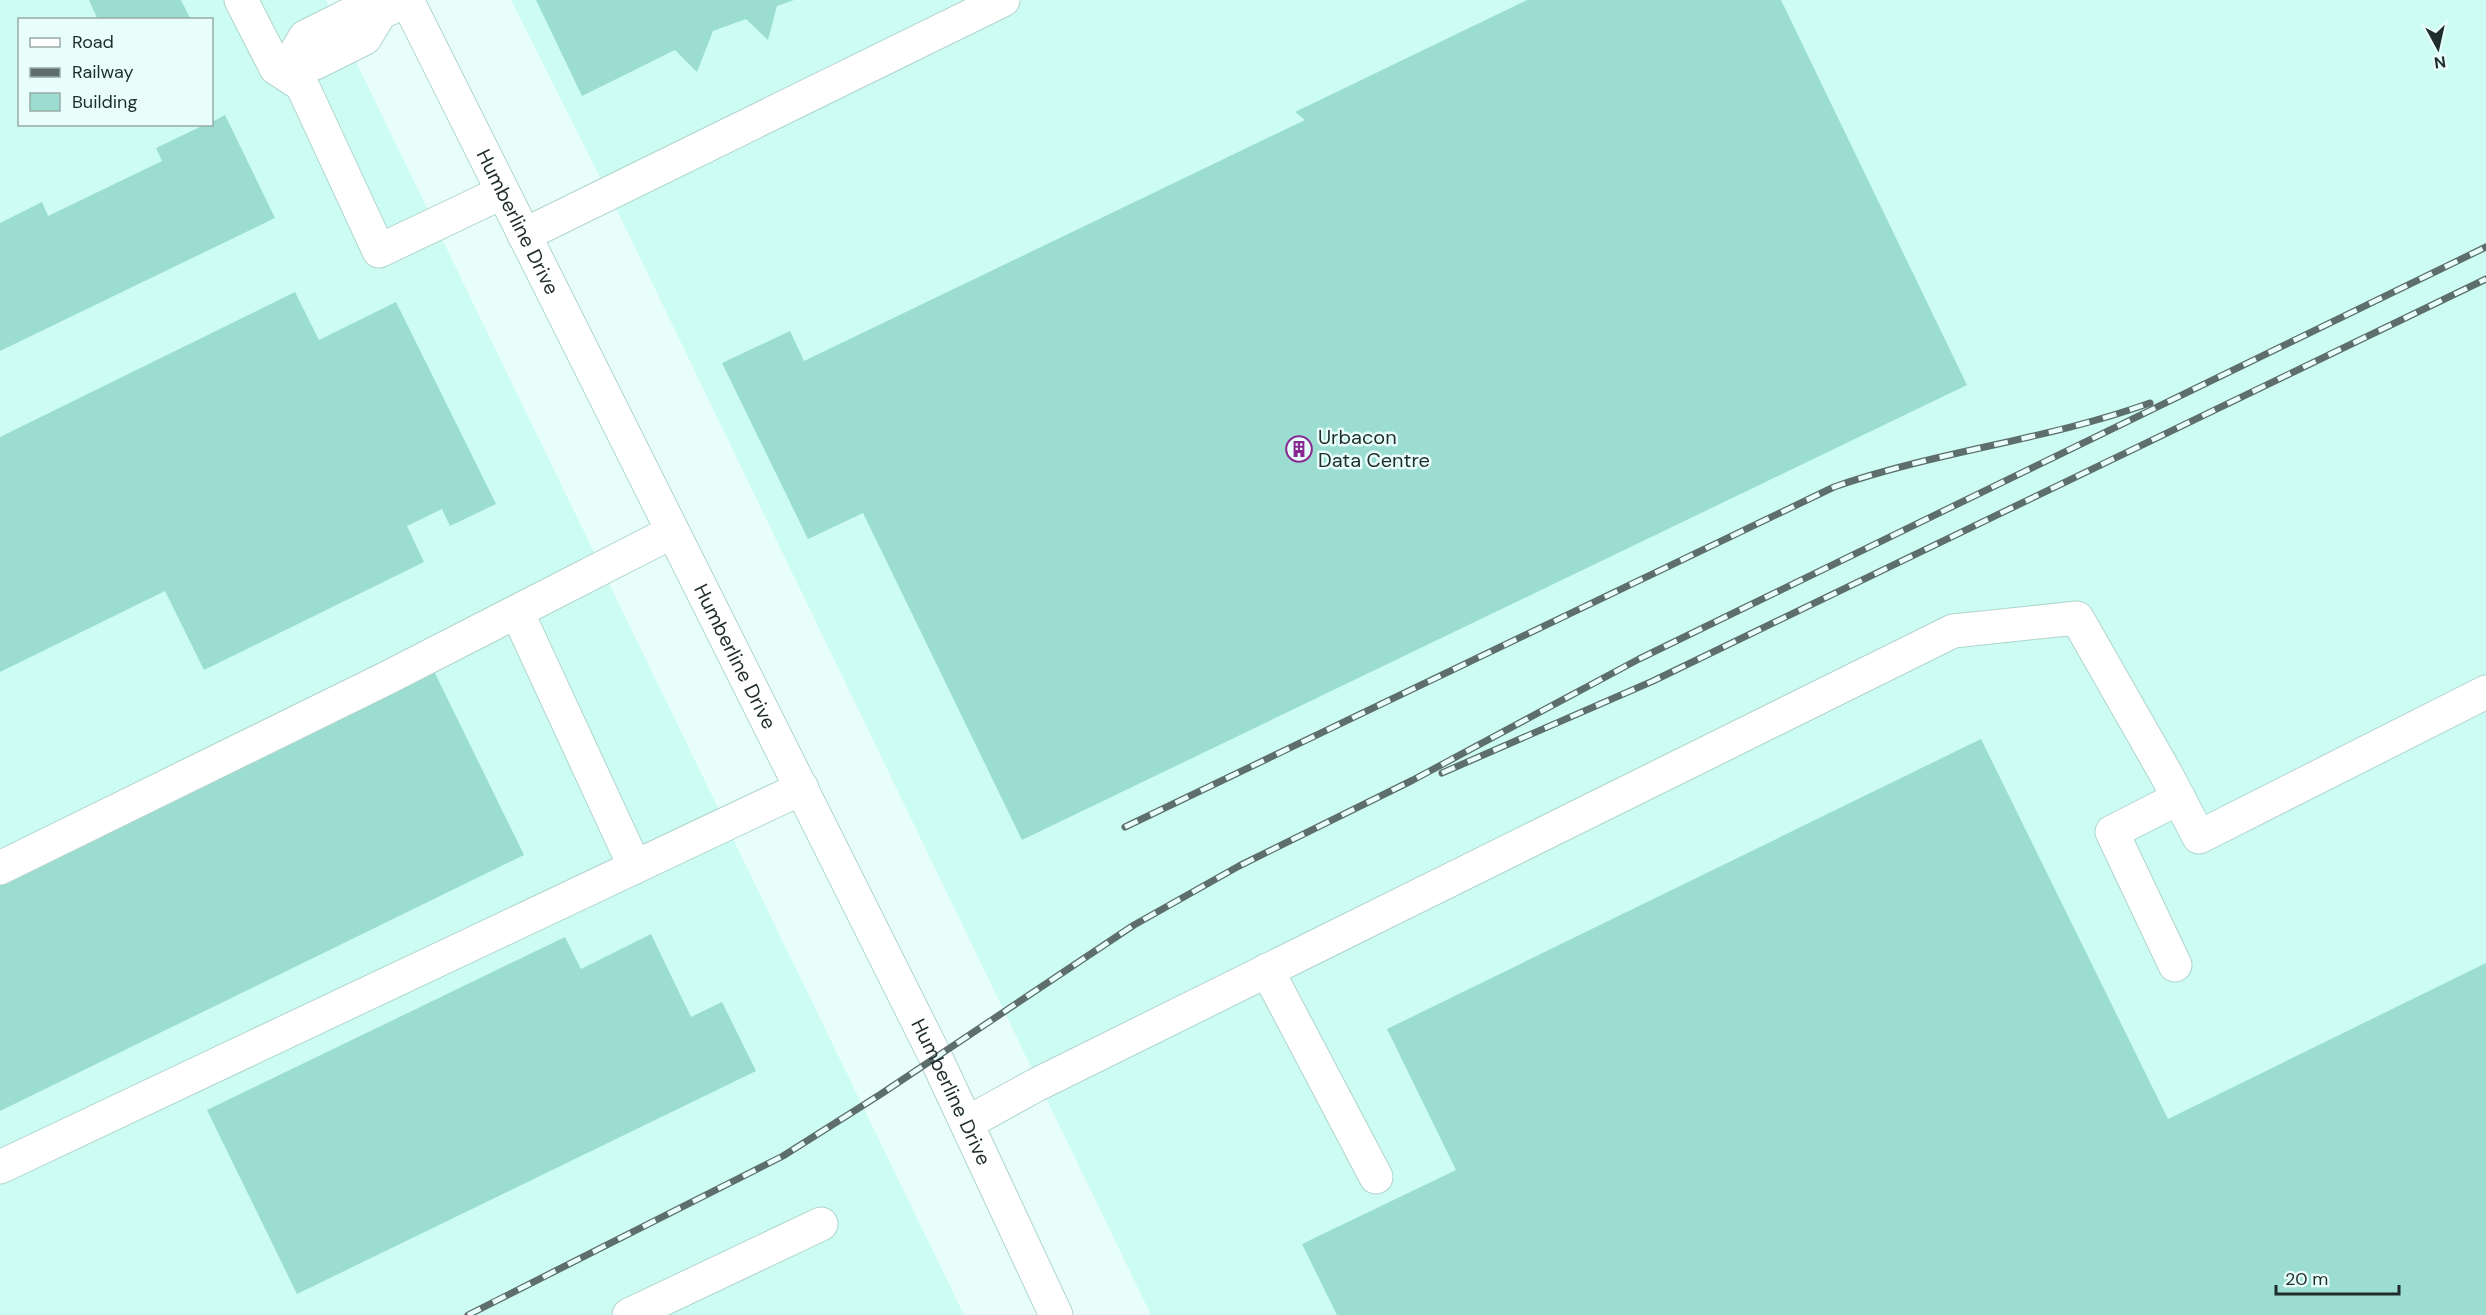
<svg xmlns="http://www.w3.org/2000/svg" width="2486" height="1315" font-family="'DM Sans',sans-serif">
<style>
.built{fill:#ccfcf2;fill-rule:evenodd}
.building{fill:#9cddd2}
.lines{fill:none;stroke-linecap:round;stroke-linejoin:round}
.minor-casing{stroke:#b0d5ce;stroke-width:35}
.minor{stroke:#fff;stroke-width:33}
.rail-casing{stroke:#5d6e6b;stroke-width:7}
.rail{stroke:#e8fefa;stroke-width:4.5;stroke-dasharray:14;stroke-linecap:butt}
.labels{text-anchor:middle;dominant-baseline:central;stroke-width:5;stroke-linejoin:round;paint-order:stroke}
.street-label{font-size:20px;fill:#1f2e2b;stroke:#e8fefa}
.poi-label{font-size:20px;fill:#1f2e2b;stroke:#e8fefa;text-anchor:start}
</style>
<rect width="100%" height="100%" fill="#e8fefa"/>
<g class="built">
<path d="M 0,0 L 326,0 L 964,1315 L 0,1315 ZM 20,20 L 212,20 L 212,124 L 20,124 Z"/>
<polygon points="511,0 2486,0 2486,1315 1151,1315 629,235"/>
</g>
<g class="building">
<polygon points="89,0 181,0 191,20 98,20"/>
<polygon points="536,0 794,0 777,6 768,40 746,19 713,31 697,72 675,50 582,96"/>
<polygon points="1527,0 1781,0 1967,385 1022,840 863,513 808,539 722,363 790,331 804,361 1305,120 1295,112"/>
<polygon points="225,115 275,218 0,351 0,223 42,202 48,216 162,161 156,148 206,124 212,124 212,122"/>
<polygon points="295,292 319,340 396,302 496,504 450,526 442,509 407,526 424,562 204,670 165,591 0,672 0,437"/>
<polygon points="430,663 524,855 0,1111 0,873"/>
<polygon points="1981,739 2168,1119 2486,963 2486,1315 1337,1315 1302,1244 1456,1170 1387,1029"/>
<polygon points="651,934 691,1017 722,1002 756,1071 297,1294 207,1110 565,937 581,969"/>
</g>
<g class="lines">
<g class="minor-casing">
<g id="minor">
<polyline points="241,0 276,68 291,61 305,37 359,10 380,13"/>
<path id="s1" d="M 407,0 L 935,1056 L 1056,1315"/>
<polyline points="291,61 315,63 365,38 380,13 399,4"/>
<polyline points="276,68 302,85 379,251 503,192"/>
<polyline points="524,235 1003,0"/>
<polyline points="517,612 635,867"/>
<polyline points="0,868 385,679 672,532"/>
<polyline points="2175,965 2112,832 2179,798"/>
<polyline points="1267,970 1376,1177"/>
<polyline points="967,1123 1036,1085 1953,631 2077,618 2166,774 2199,837 2486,692"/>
<polyline points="0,1167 802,788"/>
<polyline points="629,1315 821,1224"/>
</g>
</g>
<use href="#minor" class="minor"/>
<g class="rail-casing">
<g id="rail">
<polyline points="1442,773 1653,681 2486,279"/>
<path d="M 1125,827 L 1834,487 C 1937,451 2047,440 2150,403"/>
<polyline points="468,1315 783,1156 881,1094 1134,925 1239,866 1413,780 1639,659 2486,247"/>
</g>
</g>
<use href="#rail" class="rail"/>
</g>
<defs>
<g id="building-ring" transform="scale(1.35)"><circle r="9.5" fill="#e8fefa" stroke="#892891" stroke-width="1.5"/><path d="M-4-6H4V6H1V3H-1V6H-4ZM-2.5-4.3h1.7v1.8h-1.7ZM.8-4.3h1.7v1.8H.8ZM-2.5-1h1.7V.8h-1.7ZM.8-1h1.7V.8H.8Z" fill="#892891"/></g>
</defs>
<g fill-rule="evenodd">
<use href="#building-ring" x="1299" y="449"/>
</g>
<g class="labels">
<g class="street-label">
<text stroke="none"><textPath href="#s1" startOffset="248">Humberline Drive</textPath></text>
<text stroke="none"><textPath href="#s1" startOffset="734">Humberline Drive</textPath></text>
<text stroke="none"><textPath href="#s1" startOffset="1220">Humberline Drive</textPath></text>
</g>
<g class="poi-label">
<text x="1318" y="437">Urbacon<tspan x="1318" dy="23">Data Centre</tspan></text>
</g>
</g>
<rect x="18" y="18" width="195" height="108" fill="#e8fefa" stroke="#98aba7" stroke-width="1.5"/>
<rect x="30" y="38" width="30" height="9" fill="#ffffff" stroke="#98aba7" stroke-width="1.5"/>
<text x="72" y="48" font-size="18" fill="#1f2e2b">Road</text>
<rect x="30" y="68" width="30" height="9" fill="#5d6e6b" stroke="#98aba7" stroke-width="1.5"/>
<text x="72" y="78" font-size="18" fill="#1f2e2b">Railway</text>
<rect x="30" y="93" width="30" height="18" fill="#9cddd2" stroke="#98aba7" stroke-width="1.5"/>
<text x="72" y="108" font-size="18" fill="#1f2e2b">Building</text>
<g transform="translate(2438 48) rotate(172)" stroke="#e8fefa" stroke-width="4.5" paint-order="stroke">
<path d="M0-4.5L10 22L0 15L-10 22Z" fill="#1f2e2b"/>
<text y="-9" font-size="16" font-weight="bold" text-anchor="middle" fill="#1f2e2b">N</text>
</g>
<path d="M2276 1285v9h123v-9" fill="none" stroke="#1f2e2b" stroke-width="3"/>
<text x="2285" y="1285" font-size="18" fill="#1f2e2b" stroke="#e8fefa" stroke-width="4.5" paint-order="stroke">20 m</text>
</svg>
